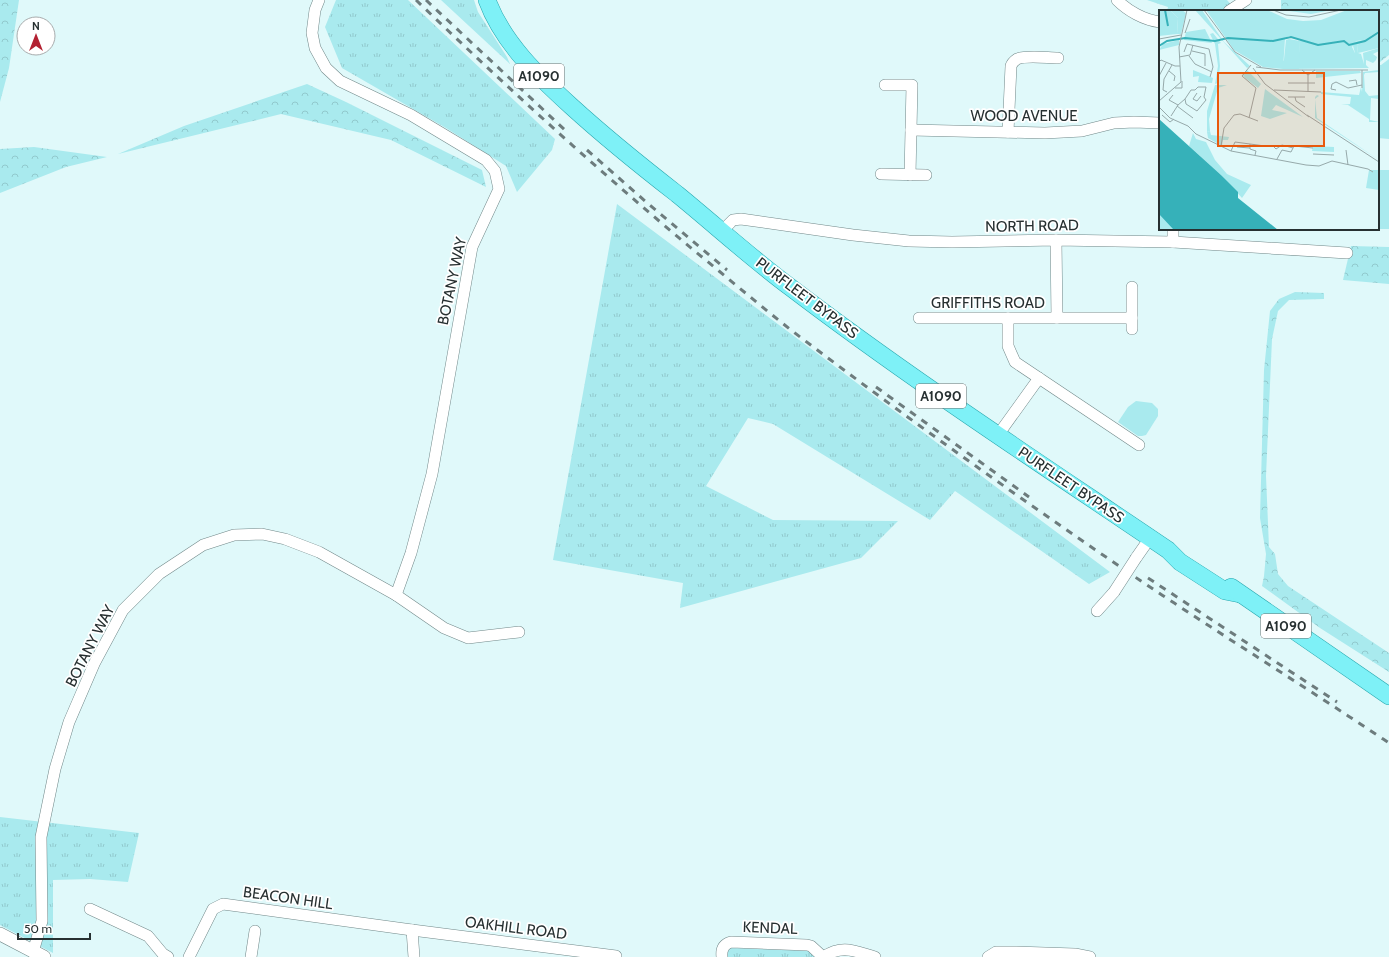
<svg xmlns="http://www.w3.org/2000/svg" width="1389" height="957" font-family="Cabin,sans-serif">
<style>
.grass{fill:url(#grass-tufts)}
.forest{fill:url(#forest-crowns)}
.green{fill:#a9eaee}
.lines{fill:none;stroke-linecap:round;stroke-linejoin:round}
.minor-casing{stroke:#718889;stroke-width:12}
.tertiary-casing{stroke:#718889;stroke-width:14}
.primary-casing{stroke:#28a7ae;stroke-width:18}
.minor{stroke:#fff;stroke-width:11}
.tertiary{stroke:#fff;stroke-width:13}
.primary{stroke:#7ef1f7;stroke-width:17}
.rail{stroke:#6d7c7d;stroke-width:3;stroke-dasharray:7 7;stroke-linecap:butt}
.minor-bridge-casing{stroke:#718889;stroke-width:12;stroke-linecap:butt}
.minor-bridge{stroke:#fff;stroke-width:11}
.labels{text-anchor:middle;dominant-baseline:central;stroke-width:3.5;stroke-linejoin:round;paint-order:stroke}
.shield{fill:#fff;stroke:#686e6f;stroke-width:1}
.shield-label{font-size:14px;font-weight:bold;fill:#273031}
.street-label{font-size:15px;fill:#273031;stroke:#fff}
.inset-river{fill:none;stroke:#36b1b9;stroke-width:2}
.inset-road{fill:none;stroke:#96a9aa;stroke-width:1}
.view{fill:#e8590c;fill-opacity:0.15;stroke:#e8590c;stroke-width:2}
.inset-edge{fill:none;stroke:#273031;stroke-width:2}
</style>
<defs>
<pattern id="grass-tufts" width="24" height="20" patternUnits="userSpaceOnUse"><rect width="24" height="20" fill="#a9eaee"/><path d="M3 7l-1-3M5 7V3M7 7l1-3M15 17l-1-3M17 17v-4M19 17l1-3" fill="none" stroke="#91c9cd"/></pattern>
<pattern id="forest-crowns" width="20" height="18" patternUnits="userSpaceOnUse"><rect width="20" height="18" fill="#a9eaee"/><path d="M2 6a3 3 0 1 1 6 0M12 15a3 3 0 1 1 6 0" fill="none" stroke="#91c9cd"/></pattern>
</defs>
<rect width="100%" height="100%" fill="#e0f9fa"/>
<g class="grass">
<polygon points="336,0 408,0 555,139 552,150 517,192 506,166 446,128 342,68 325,27"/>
<polygon points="441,0 474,0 478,12 507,57 510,64"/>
<polygon points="1147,0 1227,0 1233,7 1227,11 1167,11 1168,7"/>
<polygon points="617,204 1110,572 1089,584 955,491 930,520 773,424 748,418 706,486 773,520 898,521 861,558 680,608 683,583 553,560"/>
<polygon points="0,817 139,833 128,882 90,879 53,880 53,953 0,925"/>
<polygon points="729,948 811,951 813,954 814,957 726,957 726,950"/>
</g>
<g class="forest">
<polygon points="0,0 19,0 9,68 0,102"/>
<polygon points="1281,0 1389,0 1389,55 1380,62 1378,62 1378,11 1281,11"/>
<polygon points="307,84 346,102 482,170 486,187 391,140 281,114 118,154 184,126"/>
<polygon points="34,147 107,157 66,167 0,193 0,149"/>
<polygon points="1351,246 1389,247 1389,284 1343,280"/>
<polygon points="1295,292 1324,293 1324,299 1289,300 1278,311 1272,339 1266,476 1269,547 1275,554 1278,574 1288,586 1389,653 1389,672 1320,628 1262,586 1264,576 1266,554 1260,518 1264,370 1270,311 1279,299"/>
</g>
<g class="green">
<polygon points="1389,59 1389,139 1378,138 1378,65 1381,65"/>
<rect x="1378" y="170" width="11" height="59"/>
<polygon points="1136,401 1152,403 1158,409 1158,416 1146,435 1142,436 1138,436 1118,422 1128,407"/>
</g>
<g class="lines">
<g class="minor-casing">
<g id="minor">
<polyline points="319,0 315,10 312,33 315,48 326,68 340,81 411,115 486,160 495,171 499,189 472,247 432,474 411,553 396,595"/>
<path d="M 1117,0 C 1128,11 1144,20 1160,22"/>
<polyline points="1229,11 1246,0"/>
<polyline points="885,85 912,85 910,175"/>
<polyline points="911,130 1045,133 1082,131 1114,123 1134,122 1160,123"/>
<path d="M 1008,132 L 1011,66 C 1012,63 1014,61 1017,59 C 1026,55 1048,58 1058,58"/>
<polyline points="881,174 926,175"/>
<polyline points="722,231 733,220 741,219 853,235 909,241 952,242 1056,240 1173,242 1347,253"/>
<polyline points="1056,240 1057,318"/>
<polyline points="1173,242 1173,229"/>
<polyline points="919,318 1132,318"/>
<polyline points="1008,318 1008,346 1015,362 1139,445"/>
<polyline points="1132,329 1132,287"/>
<polyline points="998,435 1039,378"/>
<polyline points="1136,558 1150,538"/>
<polyline points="1097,611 1114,592"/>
<polyline points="90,909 148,936 163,954 168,957"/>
<polyline points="412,930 414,957"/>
<polyline points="33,952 42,921 41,837 55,769 69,722 94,664 123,610 159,574 203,545 234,535 262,534 285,539 319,552 396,595 444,628 468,638 519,632"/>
<polyline points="189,957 213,909 223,904 412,930 616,956"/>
<polyline points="251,957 255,931"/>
<path d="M 722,957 C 721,949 724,944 731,942 L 807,945 L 811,946 L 823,957"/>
<path d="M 823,957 C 843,944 854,951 875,957"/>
<polyline points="988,957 996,952 1015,952 1075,954 1090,957"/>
</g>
</g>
<g class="tertiary-casing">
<polyline id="tertiary" points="0,934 44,957"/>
</g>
<g class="primary-casing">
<g id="primary">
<path d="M 487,0 C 503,43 538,76 571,106 C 605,137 641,166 677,194 C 715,225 751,258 790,287 C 912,380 1041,464 1168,550 L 1180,562 L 1225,591 L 1240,594"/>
<polyline points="1231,587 1389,696"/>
</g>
</g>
<use href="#minor" class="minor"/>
<use href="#tertiary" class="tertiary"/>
<use href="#primary" class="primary"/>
<g class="rail">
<path d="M 416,0 C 514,94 614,185 719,271 C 743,291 767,311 791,330 C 905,417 1022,500 1141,581 C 1223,636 1307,688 1389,743"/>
<polyline points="426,0 566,131"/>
<polyline points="587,150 645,201 727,270"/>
<polyline points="876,387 1029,497"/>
<polyline points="1148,578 1337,702"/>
</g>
<g class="minor-bridge-casing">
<polyline id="minor-bridge" points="1114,592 1136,558"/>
</g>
<use href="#minor-bridge" class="minor-bridge"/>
</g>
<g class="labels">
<g class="shield">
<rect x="514" y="64" width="50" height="24" rx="3"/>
<rect x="916" y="384" width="50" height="24" rx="3"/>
<rect x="1261" y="614" width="50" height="24" rx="3"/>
</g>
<g class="shield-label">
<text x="539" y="76">A1090</text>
<text x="941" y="396">A1090</text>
<text x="1286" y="626">A1090</text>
</g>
<g class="street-label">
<text x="1024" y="116">WOOD AVENUE</text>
<text transform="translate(1032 226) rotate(-1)">NORTH ROAD</text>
<text transform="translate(452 281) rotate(-78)">BOTANY WAY</text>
<text transform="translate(807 298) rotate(37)">PURFLEET BYPASS</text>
<text x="988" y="303">GRIFFITHS ROAD</text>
<text transform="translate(1071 485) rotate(34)">PURFLEET BYPASS</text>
<text transform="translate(90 646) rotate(-63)">BOTANY WAY</text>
<text transform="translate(288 898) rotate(8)">BEACON HILL</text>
<text transform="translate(516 928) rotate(7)">OAKHILL ROAD</text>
<text transform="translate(770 928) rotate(2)">KENDAL</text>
</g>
</g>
<g transform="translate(1159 10)">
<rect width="220" height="220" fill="#e0f9fa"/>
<path d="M 11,0 L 23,0 L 27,3 L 22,24 L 18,24 L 19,8 ZM 36,0 L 43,0 L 65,32 L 91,56 L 88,58 ZM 47,0 L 108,0 L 128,9 L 144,11 L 162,10 L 188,0 L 220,0 L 220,21 L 206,30 L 197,31 L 193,37 L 196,43 L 140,43 L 141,30 L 130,26 L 126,28 L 124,59 L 104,57 L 75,40 ZM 123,0 L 173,0 L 152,4 ZM 220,25 L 220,38 L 199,43 L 198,35 ZM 88,60 L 102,74 L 99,78 L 86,68 L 84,65 ZM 106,79 L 144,107 L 117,95 L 113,100 L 128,103 L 111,109 L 102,106 ZM 51,121 L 52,125 L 70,127 L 69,130 L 64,130 L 63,136 L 49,128 L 48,122 ZM 34,123 L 37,129 L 47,132 L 56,150 L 68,164 L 92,175 L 83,188 L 62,165 L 30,136 ZM 210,160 L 220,160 L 220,180 L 207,178 Z" fill="#a9eaee"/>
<path d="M 88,0 L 93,2 L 92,10 L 101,6 L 100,14 L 88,17 ZM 46,19 L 53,33 L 25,30 L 27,22 ZM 220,21 L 220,25 L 214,29 L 198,35 L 199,43 L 202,44 L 205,54 L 204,43 L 220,38 L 220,41 L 214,44 L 218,47 L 217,50 L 214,53 L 207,50 L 207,55 L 210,58 L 124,59 L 124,51 L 138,43 L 196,43 L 193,32 L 206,30 ZM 54,23 L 62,33 L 59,34 L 61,56 L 59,73 L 56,74 L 59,56 L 56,34 L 51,24 ZM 34,60 L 54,68 L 53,73 L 39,72 L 40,66 L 34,67 ZM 220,60 L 220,62 L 206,63 L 205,65 L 206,81 L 210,86 L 220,85 L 220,89 L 212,88 L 211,110 L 220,112 L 210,112 L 210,109 L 189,95 L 182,95 L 191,94 L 192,87 L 162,84 L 162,82 L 200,85 L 202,77 L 203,82 L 204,62 ZM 157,61 L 201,61 L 202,63 L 157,68 ZM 56,75 L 68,75 L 59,78 L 50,109 L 51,121 L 48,122 L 48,101 ZM 158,85 L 160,86 L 156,89 L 158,108 L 220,150 L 156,108 L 156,87 Z" fill="#a9eaee"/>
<path d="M 0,0 L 11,0 L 19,8 L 18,24 L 0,26 ZM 0,199 L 23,220 L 0,220 Z" fill="#a9eaee"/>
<path d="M 130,29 L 141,31 L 140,59 L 124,59 L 127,30 ZM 20,30 L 20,35 L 0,40 L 4,34 ZM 154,136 L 175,137 L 175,142 L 153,141 Z" fill="#a9eaee"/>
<path d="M 0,109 L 62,165 L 79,182 L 79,188 L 119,220 L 14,219 L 0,204 Z" fill="#36b1b9"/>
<path class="inset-river" d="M 6,0 L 9,16M 0,36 L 8,31 L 26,28 L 56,31 L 69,28 L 114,31 L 132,27 L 159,35 L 185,31 L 190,35 L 206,31 L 220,22"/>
<path class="inset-road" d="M 45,0 L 76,42 L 102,57M 114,0 L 127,5 L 150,7 L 182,0M 26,23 L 31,9M 0,29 L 22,25M 33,41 L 46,44 L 46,56M 25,42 L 28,34 L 50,39 L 54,57 L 51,67M 30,46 L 36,54 L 53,62M 20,47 L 31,45 L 34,35M 0,52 L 2,50 L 16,56 L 21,56M 97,57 L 121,60 L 209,60M 94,58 L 106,74 L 150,107M 143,60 L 149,65 L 156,60M 10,61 L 16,66 L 15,71M 0,66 L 7,53M 190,71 L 197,70 L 198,75M 129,73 L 156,73M 16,78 L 23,78 L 23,71M 203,78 L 203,60M 115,80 L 162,82M 177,80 L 172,79 L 173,74 L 177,72 L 189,78 L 203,75M 8,82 L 4,80 L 5,69 L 13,55M 149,82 L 149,65M 38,83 L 34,89 L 38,91 L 42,86M 129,87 L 146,87M 136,87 L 137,91 L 146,97M 0,91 L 22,72 L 20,37 L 28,0M 19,95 L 26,89 L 32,80 L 36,80 L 39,77 L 47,77 L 45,87 L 47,90 L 38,101 L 27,94 L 26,89M 18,96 L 34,108M 0,97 L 11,108 L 29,116 L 37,124 L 72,141 L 147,155 L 160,156 L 173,151 L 209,159 L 214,162M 3,105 L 11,112 L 15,109M 148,105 L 220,152M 12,106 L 19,95 L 10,90 L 14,85M 90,108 L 97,78 L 83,66 L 92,55M 91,134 L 91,139 L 97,141 L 96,145M 62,136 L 65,118 L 75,105 L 81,104 L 99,111M 122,136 L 114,136 L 117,139 L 123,135 L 134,138M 78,137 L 91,138M 187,140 L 189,155M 72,141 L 76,132 L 106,136M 132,142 L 135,136 L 154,138M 154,144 L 175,145M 118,149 L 123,140 L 132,142"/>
<path class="view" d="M 59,63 L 165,63 L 165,136 L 59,136 Z"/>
<rect width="220" height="220" class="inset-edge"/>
</g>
<g transform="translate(36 36)"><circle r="19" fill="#ffffff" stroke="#a9acad"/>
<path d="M0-3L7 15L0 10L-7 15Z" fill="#b32132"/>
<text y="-6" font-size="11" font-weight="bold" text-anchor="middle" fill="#273031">N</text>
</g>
<path d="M18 933v6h72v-6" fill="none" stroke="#273031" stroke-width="2"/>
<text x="24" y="933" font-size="12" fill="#273031" stroke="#ffffff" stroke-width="3" paint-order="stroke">50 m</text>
</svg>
